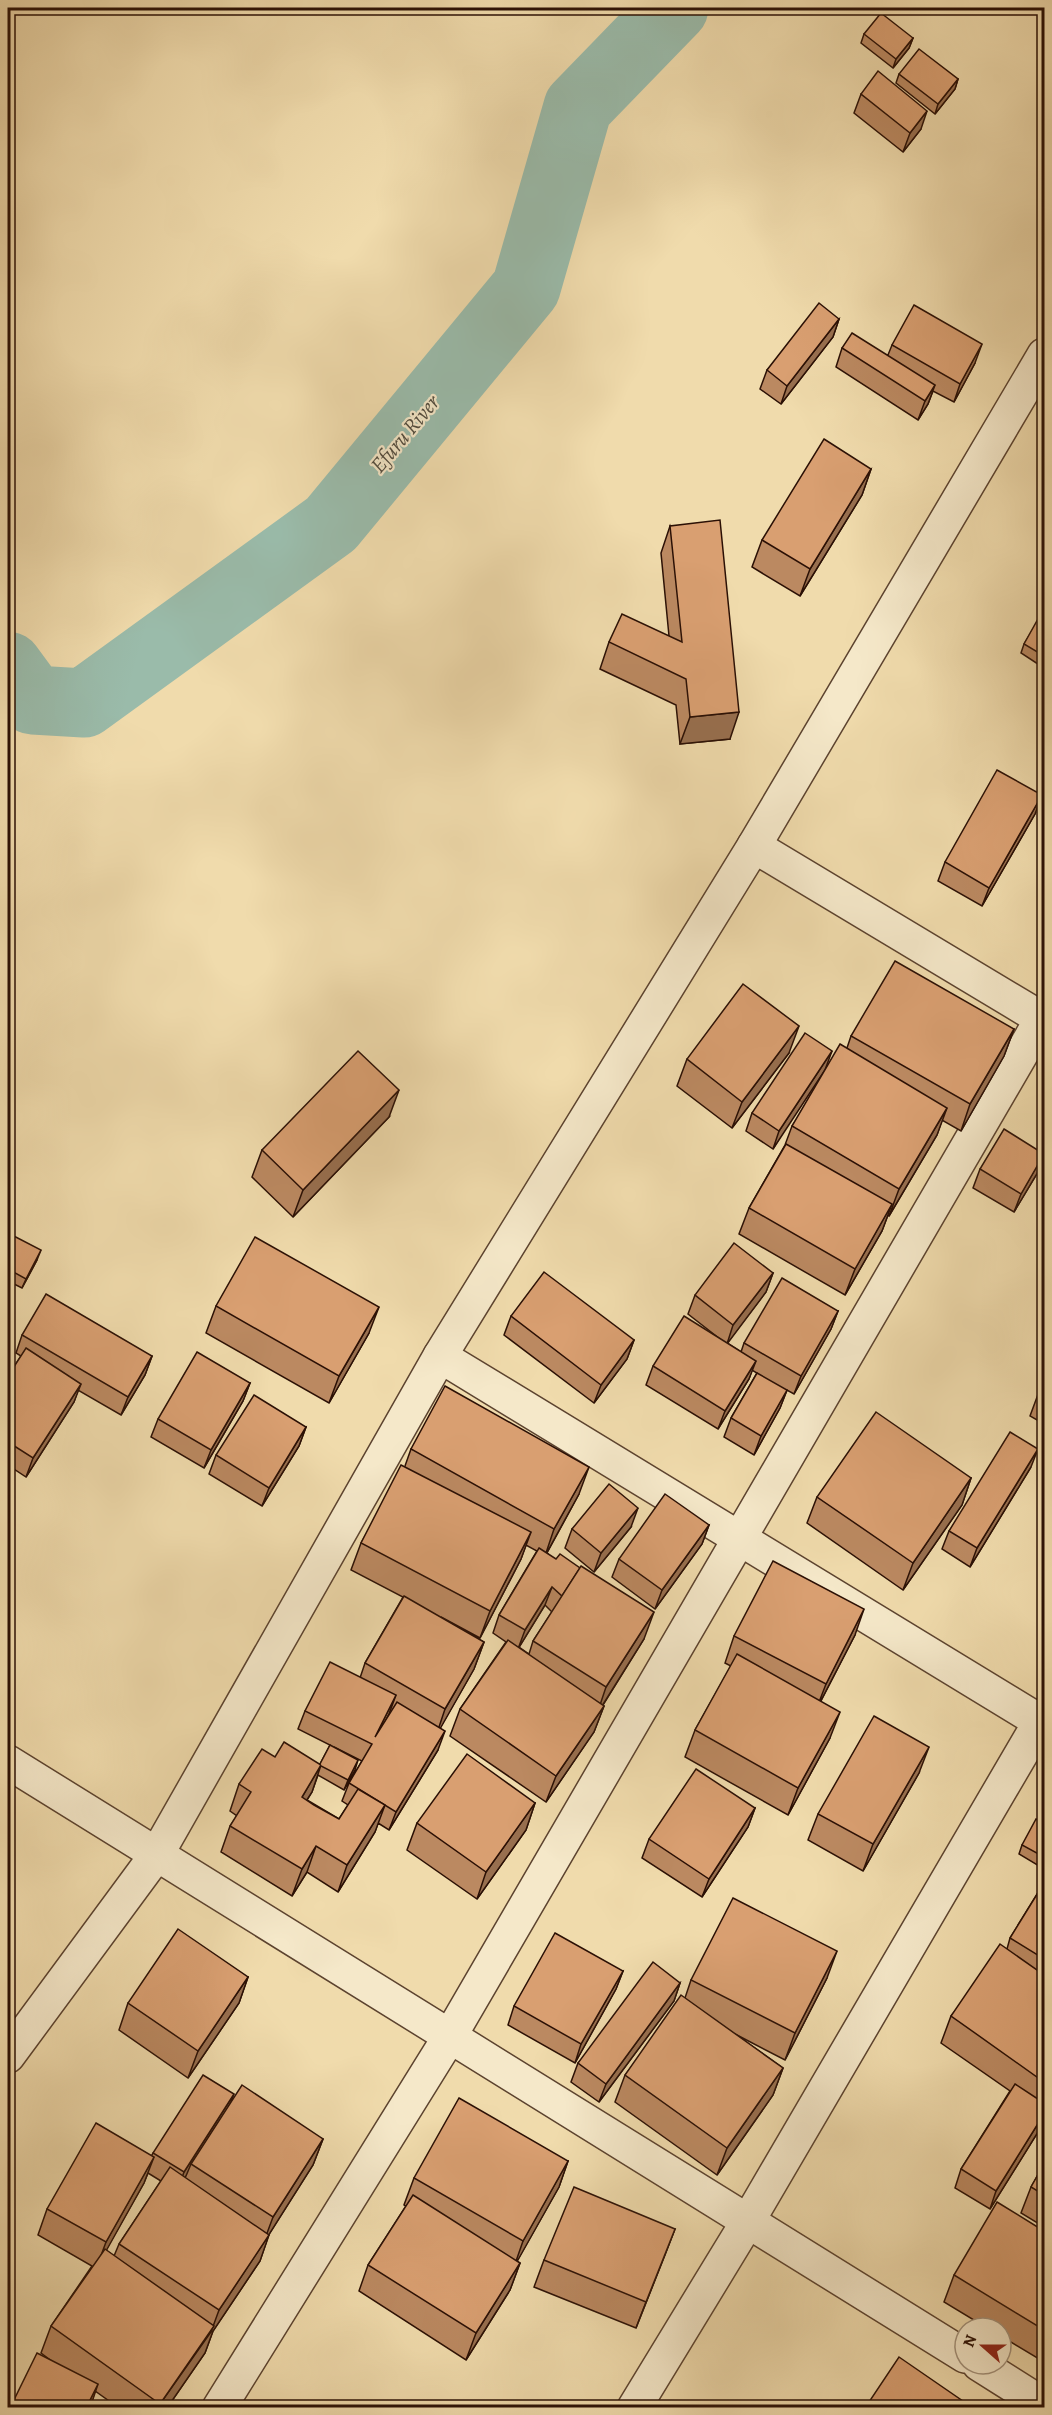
<svg xmlns="http://www.w3.org/2000/svg" width="1052" height="2415" font-family="Alegreya,serif">
<style>
.lines{fill:none;stroke-linecap:round;stroke-linejoin:round}
.river{stroke:#9abbaa;stroke-width:69}
.minor-casing{stroke:#5c432f;stroke-width:36}
.minor{stroke:#f5e8c9;stroke-width:33}
.wall{fill:#bb8961;stroke:#2b1005;stroke-width:1.5;fill-rule:evenodd}
.shaded-wall{fill:#986f4f;stroke:#2b1005;stroke-width:1.5}
.building{fill:#d99f71;stroke:#2b1005;stroke-width:1.5}
.labels{text-anchor:middle;dominant-baseline:central;stroke-width:4.5;stroke-linejoin:round;paint-order:stroke}
.water-label{font-size:22px;font-style:italic;fill:#524c3f;stroke:#f5e8c9}
</style>
<rect width="100%" height="100%" fill="#f0dbac"/>
<filter id="stains"><feTurbulence type="fractalNoise" baseFrequency=".00333" numOctaves="4"/><feColorMatrix values="0 0 0 0 .2 0 0 0 0 .09 0 0 0 0 .02 0 0 0 .5 -.17"/></filter>
<radialGradient id="worn" r=".72"><stop offset=".6" stop-color="#630" stop-opacity="0"/><stop offset="1" stop-color="#630" stop-opacity=".3"/></radialGradient>
<g class="lines">
<polyline class="river" points="8,666 33,700 84,703 331,524 526,288 578,107 674,8"/>
<g class="minor-casing">
<g id="minor">
<polyline points="754,846 1044,1020"/>
<polyline points="440,1356 1044,1724"/>
<polyline points="8,1762 965,2356"/>
<polyline points="8,2056 157,1854 440,1356 754,846 1044,355"/>
<polyline points="979,2364 1044,2405"/>
<polyline points="219,2408 450,2036 1044,1015"/>
<polyline points="634,2408 748,2221 1044,1715"/>
</g>
</g>
<use href="#minor" class="minor"/>
</g>
<g class="wall">
<polygon points="1033,8 1044,8 1044,16"/>
<polygon points="864,34 913,38 909,48 893,68 861,43"/>
<polygon points="899,74 958,79 955,89 935,114 896,83"/>
<polygon points="861,94 921,129 903,152 854,113"/>
<polygon points="839,319 833,337 781,404 760,389 767,370"/>
<polygon points="892,345 975,363 954,402 933,391 928,404 918,420 836,367 842,348 888,355"/>
<polygon points="871,469 862,495 800,596 752,567 762,540"/>
<polygon points="670,526 730,739 680,744 676,705 600,669 609,642 669,636 661,553"/>
<polygon points="1044,611 1044,668 1021,653 1024,644"/>
<polygon points="1035,814 982,906 938,881 945,862"/>
<polygon points="1014,1029 1004,1056 961,1131 942,1120 937,1135 889,1216 888,1215 882,1231 845,1295 739,1234 749,1208 785,1145 792,1126 847,1048 851,1036"/>
<polygon points="832,1051 773,1149 746,1131 752,1113"/>
<polygon points="789,1053 732,1128 677,1086 687,1059"/>
<polygon points="389,1117 293,1217 252,1177 262,1150"/>
<polygon points="980,1169 1038,1172 1014,1212 973,1188"/>
<polygon points="8,1233 37,1260 22,1288 8,1281"/>
<polygon points="1044,1265 1044,1288 1038,1284"/>
<polygon points="773,1273 766,1292 727,1343 741,1352 744,1343 838,1311 831,1329 794,1394 787,1390 780,1408 754,1455 724,1437 731,1418 757,1373 752,1370 749,1379 718,1429 646,1385 653,1366 720,1339 688,1314 695,1295"/>
<polygon points="216,1306 369,1333 329,1403 206,1333"/>
<polygon points="511,1316 634,1340 627,1359 594,1403 504,1335"/>
<polygon points="22,1335 152,1356 145,1375 121,1415 78,1390 74,1402 26,1477 8,1465 8,1376 21,1356 16,1353"/>
<polygon points="1044,1380 1044,1424 1030,1416 1040,1389"/>
<polygon points="250,1383 243,1401 204,1468 151,1437 158,1419"/>
<polygon points="306,1427 299,1446 262,1506 209,1474 216,1455"/>
<path d="M 411,1449 L 579,1494 L 547,1553 L 644,1639 L 603,1705 L 604,1706 L 594,1732 L 546,1802 L 450,1736 L 460,1709 L 506,1642 L 493,1633 L 499,1615 L 537,1551 L 526,1545 L 521,1559 L 480,1638 L 441,1617 L 484,1642 L 474,1669 L 440,1728 L 438,1750 L 389,1830 L 378,1823 L 375,1832 L 338,1892 L 307,1872 L 292,1896 L 221,1852 L 230,1826 L 237,1816 L 230,1811 L 239,1784 L 275,1757 L 320,1764 L 330,1745 L 298,1729 L 305,1711 L 360,1678 L 365,1663 L 403,1597 L 351,1570 L 361,1543 L 405,1466 ZM 545,1605 L 552,1612 L 533,1641 L 529,1654 L 519,1647 ZM 334,1747 L 362,1761 L 349,1783 L 342,1801 L 348,1805 L 339,1819 L 307,1800 L 312,1792 L 318,1775 L 344,1790 L 355,1770 Z"/>
<polygon points="1031,1467 970,1567 942,1549 949,1531"/>
<polygon points="971,1478 962,1505 903,1590 807,1523 817,1497"/>
<polygon points="709,1525 702,1544 655,1609 612,1577 619,1559"/>
<polygon points="631,1527 594,1572 565,1548 572,1529"/>
<polygon points="855,1635 821,1701 830,1738 788,1815 685,1757 695,1730 731,1666 725,1663 734,1636"/>
<polygon points="919,1773 863,1871 808,1840 818,1814"/>
<polygon points="535,1803 526,1830 477,1899 407,1850 417,1823"/>
<polygon points="755,1808 748,1827 702,1897 642,1858 649,1839"/>
<polygon points="1044,1823 1044,1869 1019,1854 1022,1845"/>
<polygon points="1044,1883 1044,2119 1043,2124 990,2209 955,2188 961,2169 1010,2091 941,2043 951,2016 1007,1949 1010,1938"/>
<polygon points="623,1971 616,1989 575,2063 508,2025 514,2006"/>
<polygon points="248,1977 239,2003 188,2078 119,2030 128,2003"/>
<polygon points="827,1978 785,2060 735,2034 783,2068 773,2095 717,2175 615,2102 625,2075 685,1998 691,1980"/>
<polygon points="680,1983 674,2001 599,2102 571,2082 578,2063"/>
<path d="M 231,2102 L 323,2139 L 313,2165 L 269,2234 L 260,2261 L 213,2331 L 205,2353 L 167,2408 L 119,2408 L 95,2391 L 90,2408 L 10,2408 L 53,2362 L 41,2353 L 51,2326 L 92,2266 L 38,2235 L 47,2209 L 152,2155 L 153,2153 ZM 148,2173 L 161,2181 L 119,2244 L 114,2256 L 106,2250 L 144,2183 Z"/>
<polygon points="568,2161 559,2187 517,2261 520,2263 510,2290 466,2360 359,2291 368,2265 406,2206 404,2205 414,2178"/>
<polygon points="1044,2164 1044,2227 1021,2213 1031,2187"/>
<polygon points="675,2229 636,2328 534,2287 544,2260"/>
<polygon points="1044,2231 1044,2362 1001,2336 1001,2328 987,2328 944,2302 954,2275"/>
</g>
<g class="shaded-wall">
<polygon points="913,38 909,48 893,68 896,59"/>
<polygon points="958,79 955,89 935,114 938,104"/>
<polygon points="927,111 921,129 903,152 910,133"/>
<polygon points="839,319 833,337 781,404 787,386"/>
<polygon points="982,344 975,363 954,402 960,384"/>
<polygon points="935,385 928,404 918,420 925,401"/>
<polygon points="871,469 862,495 800,596 810,569"/>
<polygon points="739,712 730,739 680,744 690,717"/>
<polygon points="1042,795 1035,814 982,906 989,888"/>
<polygon points="799,1026 789,1053 732,1128 742,1102"/>
<polygon points="1014,1029 1004,1056 961,1131 970,1104"/>
<polygon points="832,1051 825,1070 773,1149 779,1131"/>
<polygon points="399,1090 389,1117 293,1217 303,1190"/>
<polygon points="947,1108 937,1135 889,1216 899,1189"/>
<polygon points="1044,1154 1038,1172 1014,1212 1021,1194"/>
<polygon points="892,1204 882,1231 845,1295 855,1269"/>
<polygon points="41,1250 37,1260 22,1288 26,1279"/>
<polygon points="773,1273 766,1292 727,1344 733,1325"/>
<polygon points="379,1307 369,1333 329,1403 339,1376"/>
<polygon points="838,1311 831,1329 794,1394 801,1376"/>
<polygon points="634,1340 627,1359 594,1403 601,1385"/>
<polygon points="152,1356 145,1375 121,1415 128,1397"/>
<polygon points="756,1361 749,1379 718,1429 725,1411"/>
<polygon points="250,1383 243,1401 204,1468 211,1450"/>
<polygon points="81,1384 74,1402 26,1477 33,1458"/>
<polygon points="787,1390 780,1408 754,1455 761,1436"/>
<polygon points="306,1427 299,1446 262,1506 269,1488"/>
<polygon points="1038,1449 1031,1467 970,1567 977,1548"/>
<polygon points="589,1467 579,1494 545,1556 554,1529"/>
<polygon points="971,1478 962,1505 903,1590 913,1563"/>
<polygon points="638,1508 631,1527 594,1572 601,1553"/>
<polygon points="709,1525 702,1544 655,1609 662,1590"/>
<polygon points="531,1532 521,1559 480,1638 490,1611"/>
<polygon points="552,1587 545,1605 518,1649 525,1630"/>
<polygon points="864,1609 855,1635 816,1710 826,1684"/>
<polygon points="654,1612 644,1639 597,1714 606,1687"/>
<polygon points="484,1642 474,1669 436,1736 445,1709"/>
<polygon points="396,1695 389,1714 369,1755 375,1737"/>
<polygon points="604,1706 594,1732 546,1802 556,1776"/>
<polygon points="840,1712 830,1738 788,1815 798,1788"/>
<polygon points="445,1731 438,1750 389,1830 396,1812"/>
<polygon points="929,1747 919,1773 863,1871 873,1844"/>
<polygon points="358,1760 355,1770 344,1790 348,1780"/>
<polygon points="321,1765 312,1792 292,1823 302,1797"/>
<polygon points="535,1803 526,1830 477,1899 486,1872"/>
<polygon points="385,1805 375,1832 338,1892 347,1865"/>
<polygon points="755,1808 748,1827 702,1897 709,1879"/>
<polygon points="316,1846 307,1872 292,1896 302,1869"/>
<polygon points="837,1951 827,1978 785,2060 795,2033"/>
<polygon points="623,1971 616,1989 575,2063 581,2044"/>
<polygon points="248,1977 239,2003 188,2078 198,2051"/>
<polygon points="680,1983 674,2001 599,2102 606,2084"/>
<polygon points="783,2068 773,2095 717,2175 727,2148"/>
<polygon points="234,2094 227,2113 191,2164 186,2176 177,2191 184,2172"/>
<polygon points="1044,2114 1044,2119 1043,2124 990,2209 996,2191"/>
<polygon points="323,2139 313,2165 263,2244 273,2217"/>
<polygon points="154,2157 144,2183 96,2269 106,2242"/>
<polygon points="568,2161 559,2187 514,2267 523,2241"/>
<polygon points="675,2229 665,2255 636,2328 646,2302"/>
<polygon points="269,2235 260,2261 213,2331 205,2353 167,2408 159,2408 160,2404 211,2332 219,2310"/>
<polygon points="520,2263 510,2290 466,2360 476,2333"/>
<polygon points="98,2384 90,2408 86,2408"/>
</g>
<g class="building">
<polygon points="881,13 913,38 896,59 864,34"/>
<polygon points="919,49 958,79 938,104 899,74"/>
<polygon points="878,71 927,111 910,133 861,94"/>
<polygon points="819,303 839,319 787,386 767,370"/>
<polygon points="914,305 982,344 960,384 892,345"/>
<polygon points="852,333 935,385 925,401 842,348"/>
<polygon points="824,439 871,469 810,569 762,540"/>
<polygon points="720,520 739,712 690,717 686,679 609,642 622,614 682,642 670,526"/>
<polygon points="1043,610 1044,611 1044,656 1024,644"/>
<polygon points="997,770 1042,795 989,888 945,862"/>
<polygon points="895,961 1014,1029 970,1104 851,1036"/>
<polygon points="743,984 799,1026 742,1102 687,1059"/>
<polygon points="805,1033 832,1051 779,1131 752,1113"/>
<polygon points="840,1044 947,1108 899,1189 792,1126"/>
<polygon points="358,1051 399,1090 303,1190 262,1150"/>
<polygon points="1004,1129 1044,1154 1021,1194 980,1169"/>
<polygon points="786,1144 892,1204 855,1269 749,1208"/>
<polygon points="8,1233 41,1250 26,1279 8,1269"/>
<polygon points="255,1237 379,1307 339,1376 216,1306"/>
<polygon points="734,1243 773,1273 733,1325 695,1295"/>
<polygon points="544,1272 634,1340 601,1385 511,1316"/>
<polygon points="782,1278 838,1311 801,1376 744,1343"/>
<polygon points="46,1294 152,1356 128,1397 22,1335"/>
<polygon points="684,1316 756,1361 725,1411 653,1366"/>
<polygon points="26,1348 81,1384 33,1458 8,1442 8,1376"/>
<polygon points="197,1352 250,1383 211,1450 158,1419"/>
<polygon points="757,1373 787,1390 761,1436 731,1418"/>
<polygon points="1044,1380 1044,1392 1040,1389"/>
<polygon points="445,1386 589,1467 554,1529 411,1449"/>
<polygon points="254,1395 306,1427 269,1488 216,1455"/>
<polygon points="876,1412 971,1478 913,1563 817,1497"/>
<polygon points="1010,1432 1038,1449 977,1548 949,1531"/>
<polygon points="401,1465 531,1532 490,1611 361,1543"/>
<polygon points="609,1484 638,1508 601,1553 572,1529"/>
<polygon points="665,1494 709,1525 662,1590 619,1559"/>
<polygon points="539,1548 556,1559 560,1554 580,1568 562,1596 552,1587 525,1630 499,1615"/>
<polygon points="773,1561 864,1609 826,1684 734,1636"/>
<polygon points="581,1566 654,1612 606,1687 533,1641"/>
<polygon points="404,1596 484,1642 445,1709 365,1663"/>
<polygon points="508,1640 604,1706 556,1776 460,1709"/>
<polygon points="737,1654 840,1712 798,1788 695,1730"/>
<polygon points="330,1662 396,1695 375,1737 397,1702 445,1731 396,1812 349,1783 372,1744 305,1711"/>
<polygon points="874,1716 929,1747 873,1844 818,1814"/>
<polygon points="284,1742 321,1765 302,1797 314,1805 339,1819 358,1789 385,1805 347,1865 316,1846 302,1869 230,1826 251,1792 239,1784 262,1749 275,1757"/>
<polygon points="330,1745 358,1760 348,1780 321,1766 320,1764"/>
<polygon points="467,1754 535,1803 486,1872 417,1823"/>
<polygon points="696,1769 755,1808 709,1879 649,1839"/>
<polygon points="1036,1819 1044,1823 1044,1857 1022,1845"/>
<polygon points="1044,1883 1044,1959 1010,1938"/>
<polygon points="733,1898 837,1951 795,2033 691,1980"/>
<polygon points="178,1929 248,1977 198,2051 128,2003"/>
<polygon points="555,1933 623,1971 581,2044 514,2006"/>
<polygon points="1000,1944 1044,1975 1044,2082 951,2016"/>
<polygon points="653,1962 680,1983 606,2084 578,2063"/>
<polygon points="681,1995 783,2068 727,2148 625,2075"/>
<polygon points="203,2075 234,2094 184,2172 153,2153"/>
<polygon points="1015,2084 1044,2103 1044,2114 996,2191 961,2169"/>
<polygon points="242,2085 323,2139 273,2217 191,2164"/>
<polygon points="459,2098 568,2161 523,2241 414,2178"/>
<polygon points="96,2123 154,2157 106,2242 47,2209"/>
<polygon points="1044,2164 1044,2195 1031,2187"/>
<polygon points="170,2167 269,2235 219,2310 119,2244"/>
<polygon points="574,2187 675,2229 646,2302 544,2260"/>
<polygon points="413,2195 520,2263 476,2333 368,2265"/>
<polygon points="997,2202 1044,2231 1044,2330 954,2275"/>
<polygon points="105,2249 214,2326 160,2404 51,2326"/>
<polygon points="37,2353 98,2384 86,2408 10,2408"/>
<polygon points="899,2357 973,2408 865,2408"/>
</g>
<g class="labels">
<g class="water-label">
<text transform="translate(405 434) rotate(-50)">Efuru River</text>
</g>
</g>
<rect width="1052" height="2415" fill="none" stroke="#f0dbac" stroke-width="30"/>
<rect x="9" y="9" width="1034" height="2397" fill="none" stroke="#2b1005" stroke-width="3"/>
<rect x="15" y="15" width="1022" height="2385" fill="none" stroke="#2b1005" stroke-width="1.5"/>
<g transform="translate(983 2346) rotate(291)"><circle r="28" fill="#f5e8c9" stroke="#a4927b" stroke-width="1.5"/>
<path d="M0-4.5L10 22L0 15L-10 22Z" fill="#8f2418"/>
<text y="-9" font-size="16" font-weight="bold" text-anchor="middle" fill="#2b1005">N</text>
</g>
<rect width="100%" height="100%" filter="url(#stains)"/>
<rect width="100%" height="100%" fill="url(#worn)"/>
</svg>
